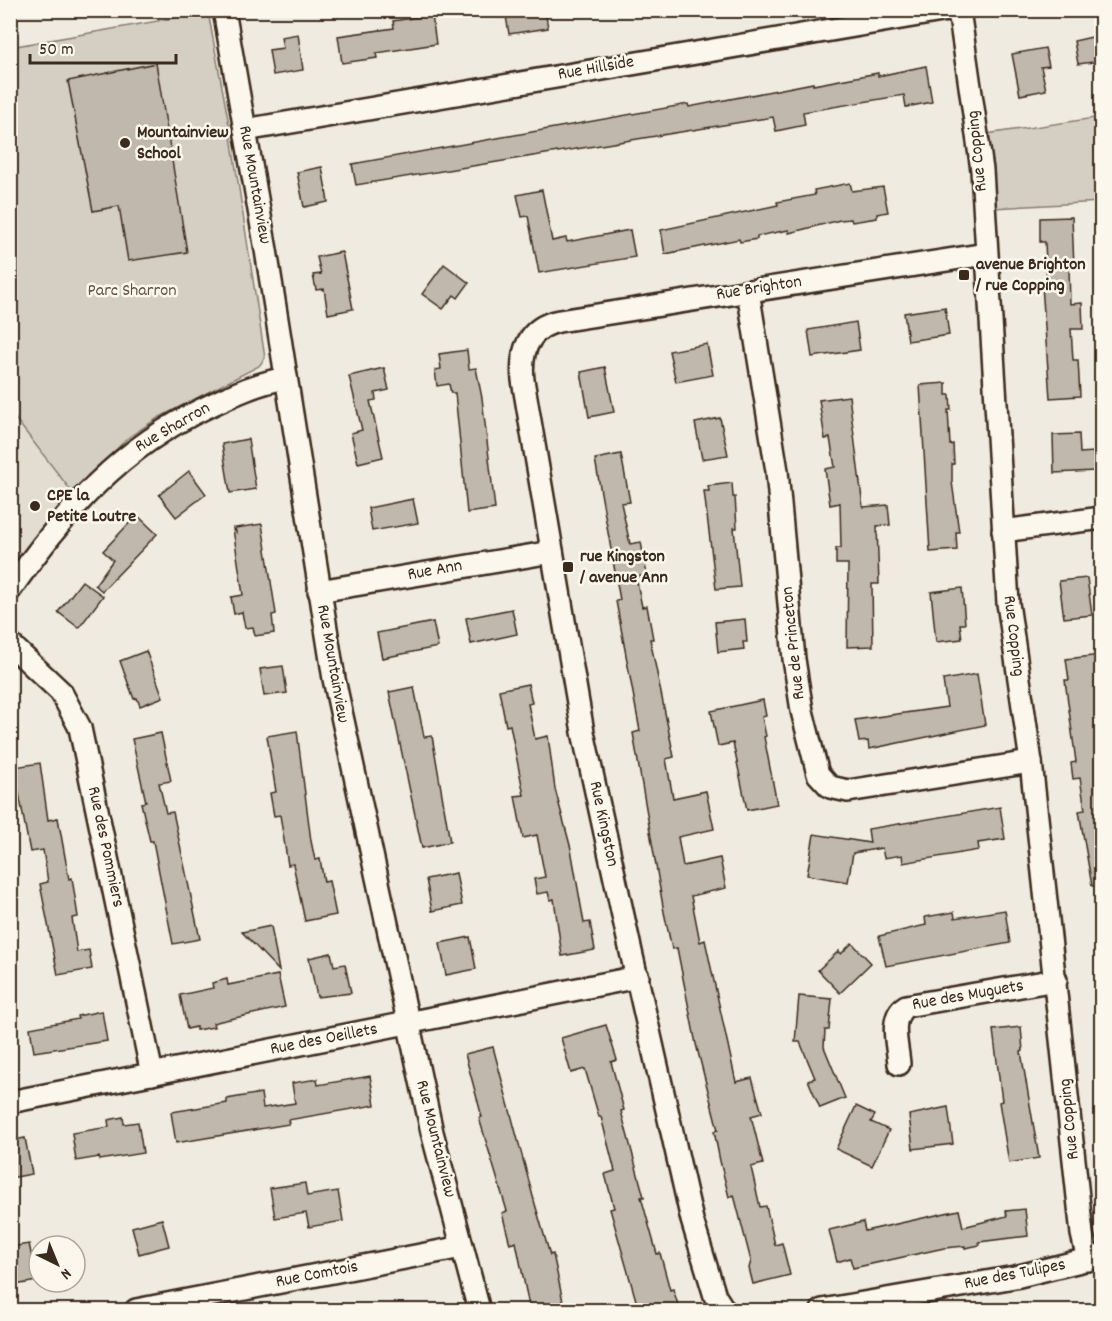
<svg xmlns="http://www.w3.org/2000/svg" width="1112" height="1321" font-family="Dekko,sans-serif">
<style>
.built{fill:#e2dcd1}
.green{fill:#d5cec3;stroke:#887c70;stroke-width:1.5}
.building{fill:#c0b8ad;stroke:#3b2a1e;stroke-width:1.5}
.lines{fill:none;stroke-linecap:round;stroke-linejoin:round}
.street-casing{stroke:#3b2a1e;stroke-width:26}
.street{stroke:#fbf7ec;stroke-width:21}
.poi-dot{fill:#3b2a1e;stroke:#fbf7ec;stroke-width:2}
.labels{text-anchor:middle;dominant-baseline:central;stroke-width:5;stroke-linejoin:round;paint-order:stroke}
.street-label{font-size:18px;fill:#3b2a1e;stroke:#fbf7ec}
.poi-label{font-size:18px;font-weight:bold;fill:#3b2a1e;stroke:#fbf7ec;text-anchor:start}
.park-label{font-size:18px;fill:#625347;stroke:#fbf7ec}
</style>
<rect width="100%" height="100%" fill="#f0ebe0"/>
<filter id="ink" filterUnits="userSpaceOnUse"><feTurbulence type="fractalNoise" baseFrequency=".0167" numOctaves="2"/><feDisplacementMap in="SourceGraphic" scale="12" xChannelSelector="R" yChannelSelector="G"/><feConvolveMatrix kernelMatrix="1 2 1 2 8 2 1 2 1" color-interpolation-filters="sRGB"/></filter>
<g filter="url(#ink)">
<polygon class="built" points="11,413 72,492 11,574"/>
<g class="green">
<polygon points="208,12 230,130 265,358 259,366 158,418 129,437 72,492 11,413 11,47"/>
<polygon points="1101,117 1101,202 993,208 987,134"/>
</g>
<g class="building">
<polygon points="505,10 545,10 548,28 509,34"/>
<polygon points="432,15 436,44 376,53 377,58 342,63 338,36 394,28 393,21"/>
<polygon points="298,34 303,70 273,75 269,50 283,48 281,37"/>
<polygon points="1101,35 1101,61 1078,64 1074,41"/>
<polygon points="1045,48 1049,66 1041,67 1046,90 1020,95 1012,54"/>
<polygon points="156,63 187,252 128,261 119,206 93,211 68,81"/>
<polygon points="926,66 932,102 906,107 904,95 803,112 805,125 776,131 773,117 356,185 352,164 688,104 689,107 813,83 813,85 878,73 878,76"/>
<polygon points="322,167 328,202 304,207 297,172"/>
<polygon points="850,183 852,191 883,187 888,212 877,214 877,218 852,222 851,219 840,220 789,233 789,230 757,236 757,239 740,242 739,239 665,254 661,230 778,205 777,202 815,195 814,190"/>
<polygon points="542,190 552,241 566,238 567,242 630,230 635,257 539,273 528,216 522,217 517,195"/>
<polygon points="1072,217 1074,268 1069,268 1070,304 1082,303 1083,329 1071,329 1073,360 1078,360 1080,396 1050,398 1042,285 1047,285 1045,242 1040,242 1040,218"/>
<polygon points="342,252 353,309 328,314 324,289 316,290 313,275 321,274 317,257"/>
<polygon points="444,264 469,283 458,298 454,295 443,309 422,294"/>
<polygon points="945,307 949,335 908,341 904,313"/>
<polygon points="856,322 860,350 812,357 808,330"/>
<polygon points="707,344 713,375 676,382 669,351"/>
<polygon points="467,350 469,369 476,368 482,398 495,509 467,513 455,393 451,393 449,384 437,386 435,370 441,369 439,354"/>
<polygon points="605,367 614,412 589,417 581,372"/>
<polygon points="384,368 389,390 375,393 376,400 370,401 383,457 358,463 351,433 362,430 349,376"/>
<polygon points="946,383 946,395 950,395 951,410 948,410 950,445 953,444 954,464 952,464 952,482 959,532 956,532 957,550 930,552 920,385"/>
<polygon points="849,396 863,507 888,505 890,525 877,526 879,584 872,584 873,646 847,647 848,564 836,564 836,548 841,548 840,503 830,505 825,469 835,467 830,438 825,439 819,400"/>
<polygon points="720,418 728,455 702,459 695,423"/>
<polygon points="1079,434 1080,453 1094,452 1095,471 1054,473 1053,435"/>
<polygon points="248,439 256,489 230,493 222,444"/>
<polygon points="621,454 630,502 621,503 630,544 641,542 647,575 636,577 642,607 647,606 653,639 650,639 674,757 666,759 673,798 706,791 714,829 678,837 683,866 720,858 726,888 691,896 700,942 705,940 736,1082 752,1078 762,1113 751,1116 763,1164 751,1167 760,1207 766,1206 775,1245 782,1243 790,1275 753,1284 749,1268 751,1261 734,1195 729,1197 720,1161 714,1131 718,1130 696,1044 677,948 672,949 664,912 633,733 640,731 616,601 620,600 595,459"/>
<polygon points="189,471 206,494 176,517 159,495"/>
<polygon points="732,483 733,497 735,497 737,528 734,528 740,587 716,589 704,491 709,491 708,486"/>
<polygon points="413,499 418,523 372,531 368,508"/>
<polygon points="137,515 157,534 102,591 95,585 113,560 103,551"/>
<polygon points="262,524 276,614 272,615 274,633 255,636 253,627 245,628 242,612 234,614 231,597 243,595 233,529 236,532 235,528"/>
<polygon points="1087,578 1092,615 1064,618 1059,581"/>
<polygon points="82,581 103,596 79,628 58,612"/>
<polygon points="962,588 965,624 960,624 962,639 936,642 931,592"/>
<polygon points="512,609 517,634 471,644 466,618"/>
<polygon points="745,619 747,642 743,642 744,649 718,652 715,622"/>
<polygon points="433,622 438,647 382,658 377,633"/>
<polygon points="146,651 163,697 140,706 137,698 134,699 120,661"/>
<polygon points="1101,655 1101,692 1097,693 1101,731 1098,733 1101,761 1101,886 1092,886 1079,811 1085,810 1080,778 1073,779 1071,763 1076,762 1065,680 1069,680 1066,659"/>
<polygon points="283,666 287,693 264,696 260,669"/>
<polygon points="977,674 985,725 869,749 868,741 859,742 855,720 947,707 943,680"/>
<polygon points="528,684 532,703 528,704 535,739 548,736 555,789 571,849 584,923 590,922 595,950 562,956 554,899 550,900 548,892 537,894 534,879 545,877 537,835 523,838 515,796 524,795 510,725 506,726 499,690"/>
<polygon points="414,687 424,737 432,736 450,842 422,848 389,692"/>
<polygon points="763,700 766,716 762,717 766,736 764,737 777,804 747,810 733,743 718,746 711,711"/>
<polygon points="297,731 311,841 315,860 320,859 324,882 329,881 336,915 305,921 293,864 288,865 280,815 274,816 270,793 276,792 267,736"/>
<polygon points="161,733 171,781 159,783 166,813 173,812 200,939 173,944 153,841 150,841 141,803 146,802 132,739"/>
<polygon points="40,763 48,820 58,818 69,879 72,878 78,917 72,918 77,952 89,950 92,969 58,975 40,884 48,882 43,850 30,852 14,767"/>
<polygon points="1000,807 1005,839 978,843 979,850 903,863 902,855 884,858 882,848 853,853 848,882 807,875 814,834 870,843 868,829"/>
<polygon points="456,873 462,905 432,911 426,879"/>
<polygon points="1005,910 1010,943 886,966 879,936 926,925 925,917 954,912 955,918"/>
<polygon points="271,926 279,971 242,932"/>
<polygon points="470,937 476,969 446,975 440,943"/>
<polygon points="852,943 871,963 840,993 818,970 839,951 841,954"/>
<polygon points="331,953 334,966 345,964 351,993 317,997 309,958"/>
<polygon points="278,975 285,1007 221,1021 213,1023 214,1027 196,1030 196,1027 187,1029 180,995 213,988 212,983 227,979 228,985"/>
<polygon points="799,996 832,999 829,1030 825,1030 824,1047 845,1098 820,1108 808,1080 815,1078 800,1042 795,1042"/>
<polygon points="102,1011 107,1041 34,1052 30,1028 78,1019 77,1016"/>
<polygon points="606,1025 617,1060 611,1062 624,1110 621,1111 644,1197 641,1197 657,1254 660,1253 670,1290 673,1289 680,1311 639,1311 610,1209 614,1208 605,1174 615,1171 601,1117 599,1117 585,1069 571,1073 561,1038"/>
<polygon points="1021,1027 1023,1051 1021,1052 1039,1158 1009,1163 999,1102 1002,1101 993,1030"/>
<polygon points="493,1047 535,1204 550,1255 553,1254 565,1311 530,1311 516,1242 510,1244 502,1213 507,1211 479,1118 482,1117 465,1054"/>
<polygon points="370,1076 375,1105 288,1120 289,1124 176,1143 171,1112 227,1103 227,1099 261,1093 263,1108 295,1103 292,1083 317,1079 318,1085"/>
<polygon points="856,1106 875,1115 871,1122 889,1130 872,1166 836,1149"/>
<polygon points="948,1107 953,1144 913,1149 909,1115"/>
<polygon points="123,1117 124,1124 138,1122 143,1153 100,1160 99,1157 76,1161 72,1133 109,1127 108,1120"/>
<polygon points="25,1138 32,1174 10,1178 10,1141"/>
<polygon points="305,1183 307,1196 338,1191 343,1221 309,1227 306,1213 275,1218 270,1188"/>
<polygon points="1025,1209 1028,1236 979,1242 980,1245 965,1248 965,1246 944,1248 853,1268 850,1258 837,1262 829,1230 863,1222 865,1231 959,1210 963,1227 1007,1216 1006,1211"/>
<polygon points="162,1219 169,1246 139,1254 132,1227"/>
<polygon points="29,1244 37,1281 10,1286 10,1247"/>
</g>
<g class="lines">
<g class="street-casing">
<g id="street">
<polyline points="224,10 266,250 334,679 432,1132 479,1310"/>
<polyline points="959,10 982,170 1008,603 1031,762 1082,1234 1088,1260"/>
<polyline points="245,130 948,10"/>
<polyline points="748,291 777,471 794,659 802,711 818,774 830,787 848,791 1031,762"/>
<polyline points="1003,531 1102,518"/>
<path d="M 10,590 C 66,510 119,448 209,406 C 234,394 258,383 286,378"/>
<polyline points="319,591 552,552"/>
<polyline points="10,644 61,692 80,728 152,1074"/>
<path d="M 899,1064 C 898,1046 888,1018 906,1006 L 1056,980"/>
<polyline points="10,1102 638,977"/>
<polyline points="136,1310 462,1247"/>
<path d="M 724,1310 L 715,1296 L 692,1220 L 629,943 L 583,732 L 523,380 C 520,352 528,327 559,321 L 986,254"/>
<polyline points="822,1310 1015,1277 1101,1256"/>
</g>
</g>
<use href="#street" class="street"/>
</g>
</g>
<g class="poi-dot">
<circle cx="125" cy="143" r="6"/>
<rect x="958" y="269" width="12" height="12" rx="3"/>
<circle cx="35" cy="506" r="6"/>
<rect x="562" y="561" width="12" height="12" rx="3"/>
</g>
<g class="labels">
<g class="street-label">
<text transform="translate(596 69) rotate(-10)">Rue Hillside</text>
<text transform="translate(978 151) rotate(-96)">Rue Copping</text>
<text transform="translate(254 185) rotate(80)">Rue Mountainview</text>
<text transform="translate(759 289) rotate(-9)">Rue Brighton</text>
<text transform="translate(173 428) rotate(-30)">Rue Sharron</text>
<text transform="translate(435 571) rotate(-10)">Rue Ann</text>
<text transform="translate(1013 636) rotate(83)">Rue Copping</text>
<text transform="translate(794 643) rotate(-96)">Rue de Princeton</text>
<text transform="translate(332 664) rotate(80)">Rue Mountainview</text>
<text transform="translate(603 824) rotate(78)">Rue Kingston</text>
<text transform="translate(105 847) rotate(78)">Rue des Pommiers</text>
<text transform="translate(968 996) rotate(-10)">Rue des Muguets</text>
<text transform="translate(324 1040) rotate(-11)">Rue des Oeillets</text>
<text transform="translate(1070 1119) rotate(-96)">Rue Copping</text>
<text transform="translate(435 1139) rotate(76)">Rue Mountainview</text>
<text transform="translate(317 1275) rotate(-11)">Rue Comtois</text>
<text transform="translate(1015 1275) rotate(-11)">Rue des Tulipes</text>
</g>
<g class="poi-label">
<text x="137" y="133">Mountainview<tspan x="137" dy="21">School</tspan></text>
<text x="976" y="265">avenue Brighton<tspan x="976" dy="21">/ rue Copping</tspan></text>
<text x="47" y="496">CPE la<tspan x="47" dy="21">Petite Loutre</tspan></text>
<text x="580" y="557">rue Kingston<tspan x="580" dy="21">/ avenue Ann</tspan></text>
</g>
<g class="park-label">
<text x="132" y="291">Parc Sharron</text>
</g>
</g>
<rect width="1112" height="1321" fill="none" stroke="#fbf7ec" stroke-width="36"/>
<rect x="18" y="18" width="1076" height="1285" fill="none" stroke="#3b2a1e" stroke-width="2" filter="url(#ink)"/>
<g transform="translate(57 1264) rotate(137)"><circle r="28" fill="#fbf7ec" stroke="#aea59a" stroke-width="1.5"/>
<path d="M0-4.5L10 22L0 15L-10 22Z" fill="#3b2a1e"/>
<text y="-9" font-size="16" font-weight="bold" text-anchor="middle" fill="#3b2a1e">N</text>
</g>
<path d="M30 54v9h146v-9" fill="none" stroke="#3b2a1e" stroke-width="3"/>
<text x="39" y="54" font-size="18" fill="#3b2a1e" stroke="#fbf7ec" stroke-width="4.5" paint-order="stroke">50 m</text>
</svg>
